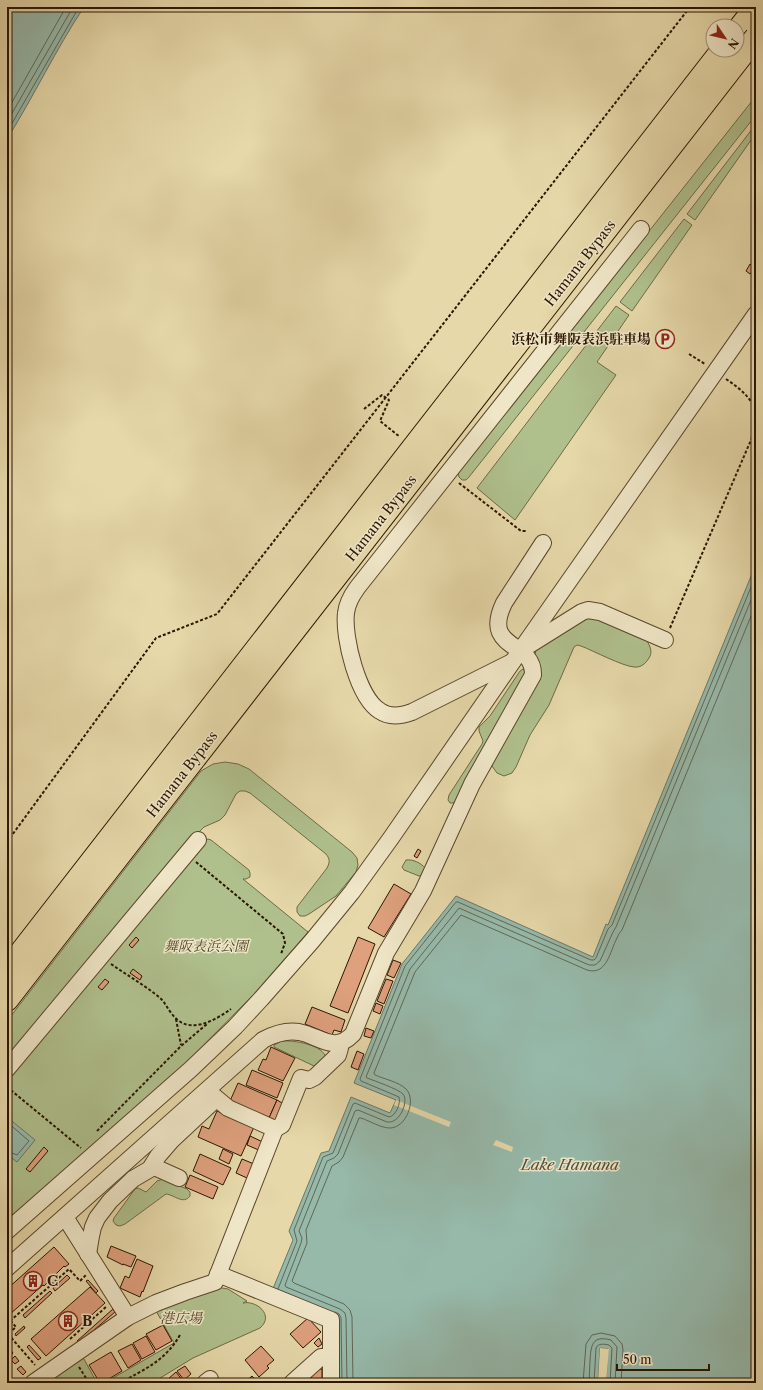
<svg xmlns="http://www.w3.org/2000/svg" width="763" height="1390" font-family="'Libre Caslon Text','Noto Serif JP',serif">
<style>
.green{fill:#afc08d;stroke:#6d6a46}
.water{fill:#96b9aa;stroke:#6b7766}
.pier{fill:#e6d8a9}
.lines{fill:none;stroke-linecap:round;stroke-linejoin:round}
.shore{stroke:#606755;stroke-width:1}
.building{fill:#dea07d;stroke:#2b1500}
.minor-casing{stroke:#5a462a;stroke-width:18}
.highway-casing{stroke:#2b1500;stroke-width:24}
.path{stroke:#2b1500;stroke-width:2;stroke-dasharray:3 2;stroke-linecap:butt}
.minor{stroke:#efe6c7;stroke-width:16}
.highway{stroke:#e6d8a9;stroke-width:22}
.highway-bridge-casing{stroke:#2b1500;stroke-width:24;stroke-linecap:butt}
.highway-bridge{stroke:#e6d8a9;stroke-width:22}
.labels{text-anchor:middle;dominant-baseline:central;stroke-width:3;stroke-linejoin:round;paint-order:stroke}
.street-label{font-size:14px;fill:#2b1500;stroke:#efe6c7}
.poi-label{font-size:14px;font-weight:bold;fill:#2b1500;stroke:#efe6c7;text-anchor:start}
.park-label{font-size:14px;font-style:italic;fill:#53482a;stroke:#efe6c7}
.water-label{font-size:15px;font-style:italic;fill:#504e3c;stroke:#efe6c7}
</style>
<rect width="100%" height="100%" fill="#e6d8a9"/>
<filter id="stains"><feTurbulence type="fractalNoise" baseFrequency=".005" numOctaves="4"/><feColorMatrix values="0 0 0 0 .2 0 0 0 0 .09 0 0 0 0 .02 0 0 0 .5 -.17"/></filter>
<radialGradient id="worn" r=".72"><stop offset=".6" stop-color="#630" stop-opacity="0"/><stop offset="1" stop-color="#630" stop-opacity=".3"/></radialGradient>
<g class="green">
<polygon points="756,96 756,115 469,477 466,480 462,480 459,477 458,473 460,470"/>
<polygon points="756,124 756,133 695,220 687,214"/>
<polygon points="684,219 692,225 632,311 620,302"/>
<polygon points="616,306 629,315 597,362 616,375 515,520 477,488"/>
<path d="M 589,616 L 647,641 C 650,646 653,652 649,658 C 646,663 641,668 634,667 C 622,666 594,651 581,646 L 577,645 L 574,647 L 549,705 L 530,735 L 516,767 L 512,773 L 504,776 L 497,773 L 492,766 L 494,758 L 539,667 L 535,656 L 536,648 Z"/>
<polygon points="523,669 525,671 526,674 457,800 453,803 450,803 448,800 449,795 482,744 483,741 479,731 479,727 490,716 520,671"/>
<path d="M 225,762 L 238,764 L 249,769 L 352,852 L 357,858 L 358,865 L 356,872 L 336,896 L 309,914 L 305,916 L 300,916 L 297,912 L 297,907 L 327,868 C 330,862 330,859 326,854 L 250,793 L 245,791 L 240,791 L 236,794 L 225,815 L 220,820 L 204,827 L 197,834 L 7,1061 L 7,1021 L 201,771 L 213,764 Z"/>
<polygon points="208,839 211,840 249,870 250,873 250,877 246,879 243,879 308,932 255,993 186,1063 7,1220 7,1076 201,844 204,846 203,844 205,840"/>
<path d="M 406,860 C 413,859 421,863 425,868 L 423,875 L 419,876 L 404,870 L 402,867 Z"/>
<path d="M 282,1041 C 294,1040 324,1045 326,1058 L 319,1066 L 314,1066 L 274,1047 L 274,1045 Z"/>
<path d="M 163,1179 L 187,1189 L 190,1192 L 190,1196 C 183,1205 175,1195 166,1194 L 125,1224 L 120,1226 L 116,1225 L 113,1221 L 114,1218 L 135,1189 L 138,1188 L 146,1192 L 157,1181 Z"/>
<path d="M 216,1287 L 228,1289 L 247,1301 L 243,1303 C 256,1300 275,1315 260,1328 L 193,1358 L 152,1383 L 104,1383 L 174,1343 L 155,1309 Z"/>
<polygon points="81,1357 84,1359 97,1383 41,1383"/>
</g>
<g class="water">
<path d="M 7,7 L 84,7 C 56,49 34,96 7,139 Z"/>
<polygon points="756,564 756,1383 606,1383 608,1349 600,1348 598,1383 338,1383 337,1317 272,1291 293,1240 289,1231 321,1153 329,1151 351,1097 390,1113 396,1100 354,1083 402,964 456,896 593,957 606,924 608,925"/>
<polygon points="7,1117 35,1140 17,1162 7,1154"/>
</g>
<g class="pier">
<polygon points="396,1100 451,1122 449,1127 394,1105"/>
<polygon points="496,1140 513,1147 512,1152 493,1145"/>
<polygon points="600,1348 609,1349 606,1383 604,1383 606,1350 602,1350 600,1383 598,1383"/>
</g>
<g class="lines">
<g class="shore">
<polyline points="7,111 66,7"/>
<polyline points="7,122 73,7"/>
<polyline points="7,132 79,7"/>
<polyline points="7,1122 29,1141 17,1155 7,1151"/>
<path d="M 278,1289 L 297,1241 L 294,1230 L 323,1157 L 333,1153 L 353,1104 L 355,1103 L 389,1117 C 396,1116 401,1103 399,1097 L 361,1081 L 360,1079 L 405,966 L 456,902 L 458,902 L 591,960 L 594,960 L 596,958 L 608,929 L 612,925 L 756,575"/>
<polyline points="335,1312 339,1314 341,1318 342,1383"/>
<path d="M 347,1383 L 346,1318 L 345,1313 L 340,1309 L 286,1287 L 285,1285 L 301,1243 L 302,1238 L 299,1231 L 327,1161 L 334,1158 L 338,1154 L 355,1111 L 358,1110 L 387,1122 C 400,1124 409,1101 403,1094 C 398,1089 375,1081 367,1078 L 366,1077 L 410,969 L 459,908 L 589,965 L 595,965 L 600,961 L 613,932 L 616,927 L 756,588"/>
<path d="M 353,1383 L 352,1317 L 350,1310 L 344,1304 L 294,1283 L 292,1281 L 307,1243 L 306,1230 L 332,1166 L 339,1162 L 343,1157 L 359,1118 L 361,1118 C 370,1121 381,1128 390,1128 C 406,1128 417,1100 406,1089 C 399,1082 384,1079 375,1075 L 374,1073 L 415,972 L 461,915 L 587,970 C 607,976 610,951 617,938 C 618,935 620,932 622,930 L 756,604"/>
<polyline points="583,1383 586,1344 592,1335 601,1333 615,1336 622,1344 623,1350 621,1383"/>
<path d="M 589,1383 C 589,1376 590,1368 590,1361 C 591,1345 592,1335 611,1340 L 617,1347 L 615,1383"/>
<path d="M 594,1383 L 596,1348 C 598,1343 604,1344 609,1345 L 612,1348 L 610,1383"/>
</g>
</g>
<g class="building">
<polygon points="750,264 755,268 750,274 746,271"/>
<polygon points="418,849 421,851 417,858 414,856"/>
<polygon points="394,884 411,894 384,937 368,928"/>
<polygon points="136,937 139,940 132,948 129,945"/>
<polygon points="358,937 375,944 348,1013 330,1006"/>
<polygon points="393,960 401,963 394,978 387,975"/>
<polygon points="133,969 142,976 140,980 130,973"/>
<polygon points="105,979 109,982 102,990 98,987"/>
<polygon points="386,979 393,981 384,1004 377,1001"/>
<polygon points="376,1003 383,1006 380,1014 373,1011"/>
<polygon points="312,1007 345,1020 341,1032 334,1030 332,1035 305,1024"/>
<polygon points="366,1028 374,1031 371,1038 364,1036"/>
<polygon points="271,1047 295,1058 283,1081 258,1070 263,1059 266,1060"/>
<polygon points="357,1051 364,1054 358,1070 351,1067"/>
<polygon points="252,1070 283,1083 277,1098 246,1085"/>
<polygon points="238,1083 277,1100 269,1118 230,1101"/>
<polygon points="277,1100 284,1104 276,1122 269,1118"/>
<polygon points="217,1111 254,1127 241,1156 198,1137 202,1126 209,1129"/>
<polygon points="250,1136 265,1143 261,1151 247,1145"/>
<polygon points="44,1147 48,1151 30,1172 26,1169"/>
<polygon points="223,1149 233,1154 229,1164 219,1159"/>
<polygon points="200,1154 231,1168 223,1185 193,1171"/>
<polygon points="242,1159 254,1164 247,1178 236,1173"/>
<polygon points="190,1175 218,1187 213,1199 185,1187"/>
<polygon points="111,1246 136,1256 131,1267 123,1264 123,1265 107,1257"/>
<polygon points="54,1247 69,1264 65,1267 64,1266 44,1286 43,1285 9,1315 7,1312 7,1289"/>
<polygon points="137,1259 153,1266 143,1292 142,1291 140,1297 120,1288 125,1276 129,1278"/>
<polygon points="67,1275 70,1278 55,1291 53,1288"/>
<polygon points="88,1280 98,1291 96,1293 86,1281"/>
<polygon points="90,1287 105,1303 46,1356 31,1339"/>
<polygon points="50,1291 52,1293 25,1318 23,1315"/>
<polygon points="113,1309 115,1312 79,1343 77,1341"/>
<polygon points="308,1318 321,1332 303,1348 290,1334"/>
<polygon points="163,1325 172,1341 156,1350 146,1334"/>
<polygon points="24,1326 25,1328 16,1336 15,1334"/>
<polygon points="146,1336 155,1352 142,1359 133,1343"/>
<polygon points="319,1338 322,1344 318,1347 314,1343"/>
<polygon points="132,1344 141,1360 128,1368 118,1351"/>
<polygon points="29,1345 41,1358 38,1360 27,1347"/>
<polygon points="261,1346 274,1360 267,1366 269,1368 259,1377 245,1360"/>
<polygon points="9,1348 13,1353 7,1358 7,1350"/>
<polygon points="111,1352 122,1371 102,1383 100,1383 89,1365"/>
<polygon points="15,1356 19,1361 15,1364 11,1360"/>
<polygon points="21,1366 26,1372 23,1375 17,1369"/>
<polygon points="185,1366 191,1374 184,1380 177,1371"/>
<rect x="311" y="1369" width="11" height="14"/>
<polygon points="176,1372 183,1381 180,1383 171,1383 168,1379"/>
<polygon points="252,1376 258,1383 244,1383"/>
</g>
<g class="lines">
<g class="minor-casing">
<g id="minor">
<polyline points="526,647 582,612 588,610 600,612 665,640"/>
<path d="M 512,662 L 412,712 C 401,716 390,718 380,711 C 358,698 343,637 346,613 C 347,603 352,595 357,588 L 641,229"/>
<polyline points="7,1069 198,840"/>
<polyline points="210,1093 228,1108 275,1129 282,1125 301,1078 309,1080 315,1077 338,1055 340,1048 339,1043"/>
<polyline points="152,1166 179,1178"/>
<polyline points="65,1217 128,1317"/>
<polyline points="7,1231 191,1069 235,1027 261,999 312,941 352,892 391,838 520,651 756,314"/>
<polyline points="88,1254 91,1236 93,1227 97,1218 110,1201 133,1179 150,1169 158,1156 171,1141 216,1099"/>
<path d="M 7,1268 L 263,1040 C 274,1034 286,1030 299,1032 C 320,1036 334,1054 353,1034 L 386,953 L 423,891 L 472,784 L 533,675 C 534,640 481,651 504,603 L 543,543"/>
<polyline points="218,1274 331,1320 331,1383"/>
<polyline points="33,1383 128,1317 156,1303 185,1292 215,1282 275,1129"/>
<polyline points="205,1383 210,1379"/>
<polyline points="292,1383 321,1357 331,1357"/>
</g>
</g>
<g class="highway-casing">
<g id="highway">
<polyline points="737,31 756,7"/>
<polyline points="7,970 181,746"/>
<polyline points="7,1000 195,758"/>
</g>
</g>
<g class="path">
<polyline points="689,354 705,364"/>
<path d="M 726,379 C 739,388 750,396 756,411"/>
<polyline points="364,409 382,395 389,400 380,421 400,437"/>
<polyline points="459,483 521,531 526,531"/>
<polyline points="670,628 754,433 756,425"/>
<polyline points="7,842 156,638 217,614 690,7"/>
<polyline points="196,862 283,934 285,943 281,954"/>
<path d="M 111,964 C 127,975 144,985 159,997 C 165,1002 167,1008 172,1014 C 188,1036 214,1021 231,1009"/>
<polyline points="176,1019 181,1045"/>
<polyline points="7,1087 81,1148"/>
<polyline points="97,1131 181,1046 207,1024"/>
<polyline points="7,1317 16,1327 8,1334"/>
<polyline points="10,1321 69,1269 80,1281 86,1275"/>
<polyline points="8,1334 35,1365"/>
<polyline points="70,1339 106,1307"/>
<polyline points="79,1367 86,1378"/>
<path d="M 120,1383 C 145,1369 165,1361 180,1335"/>
</g>
<use href="#minor" class="minor"/>
<use href="#highway" class="highway"/>
<g class="highway-bridge-casing">
<g id="highway-bridge">
<polyline points="181,746 722,50"/>
<polyline points="195,758 756,37"/>
</g>
</g>
<use href="#highway-bridge" class="highway-bridge"/>
</g>
<defs>
<g id="parking-ring" transform="scale(1)"><circle r="9.5" fill="#efe6c7" stroke="#8f2418" stroke-width="1.5"/><path d="M-3.5-5.5H1a3.5 3.5 0 0 1 0 7H-1V5.5H-3.5ZM-1-3.4V-.6H.8a1.4 1.4 0 0 0 0-2.8Z" fill="#8f2418"/></g>
<g id="building-ring" transform="scale(1)"><circle r="9.5" fill="#efe6c7" stroke="#8f2418" stroke-width="1.5"/><path d="M-4-6H4V6H1V3H-1V6H-4ZM-2.5-4.3h1.7v1.8h-1.7ZM.8-4.3h1.7v1.8H.8ZM-2.5-1h1.7V.8h-1.7ZM.8-1h1.7V.8H.8Z" fill="#8f2418"/></g>
</defs>
<g fill-rule="evenodd">
<use href="#parking-ring" x="665" y="339"/>
<use href="#building-ring" x="33" y="1281"/>
<use href="#building-ring" x="68" y="1321"/>
</g>
<g class="labels">
<g class="street-label">
<text transform="translate(580 263) rotate(-52)">Hamana Bypass</text>
<text transform="translate(381 518) rotate(-52)">Hamana Bypass</text>
<text transform="translate(182 774) rotate(-52)">Hamana Bypass</text>
</g>
<g class="poi-label">
<text x="651" y="339" text-anchor="end">浜松市舞阪表浜駐車場</text>
<text x="47" y="1281">C</text>
<text x="82" y="1321">B</text>
</g>
<g class="park-label">
<text x="206" y="946">舞阪表浜公園</text>
<text x="181" y="1318">港広場</text>
</g>
<g class="water-label">
<text x="570" y="1164">Lake Hamana</text>
</g>
</g>
<rect width="763" height="1390" fill="none" stroke="#e6d8a9" stroke-width="24"/>
<rect x="8" y="8" width="747" height="1374" fill="none" stroke="#2b1500" stroke-width="2"/>
<rect x="12" y="12" width="739" height="1366" fill="none" stroke="#2b1500"/>
<g transform="translate(725 38) rotate(125)"><circle r="19" fill="#efe6c7" stroke="#a19277"/>
<path d="M0-3L7 15L0 10L-7 15Z" fill="#8f2418"/>
<text y="-6" font-size="11" font-weight="bold" text-anchor="middle" fill="#2b1500">N</text>
</g>
<path d="M617 1364v6h92v-6" fill="none" stroke="#2b1500" stroke-width="2"/>
<text x="623" y="1364" font-size="12" fill="#2b1500" stroke="#efe6c7" stroke-width="3" paint-order="stroke">50 m</text>
<rect width="100%" height="100%" filter="url(#stains)"/>
<rect width="100%" height="100%" fill="url(#worn)"/>
</svg>
